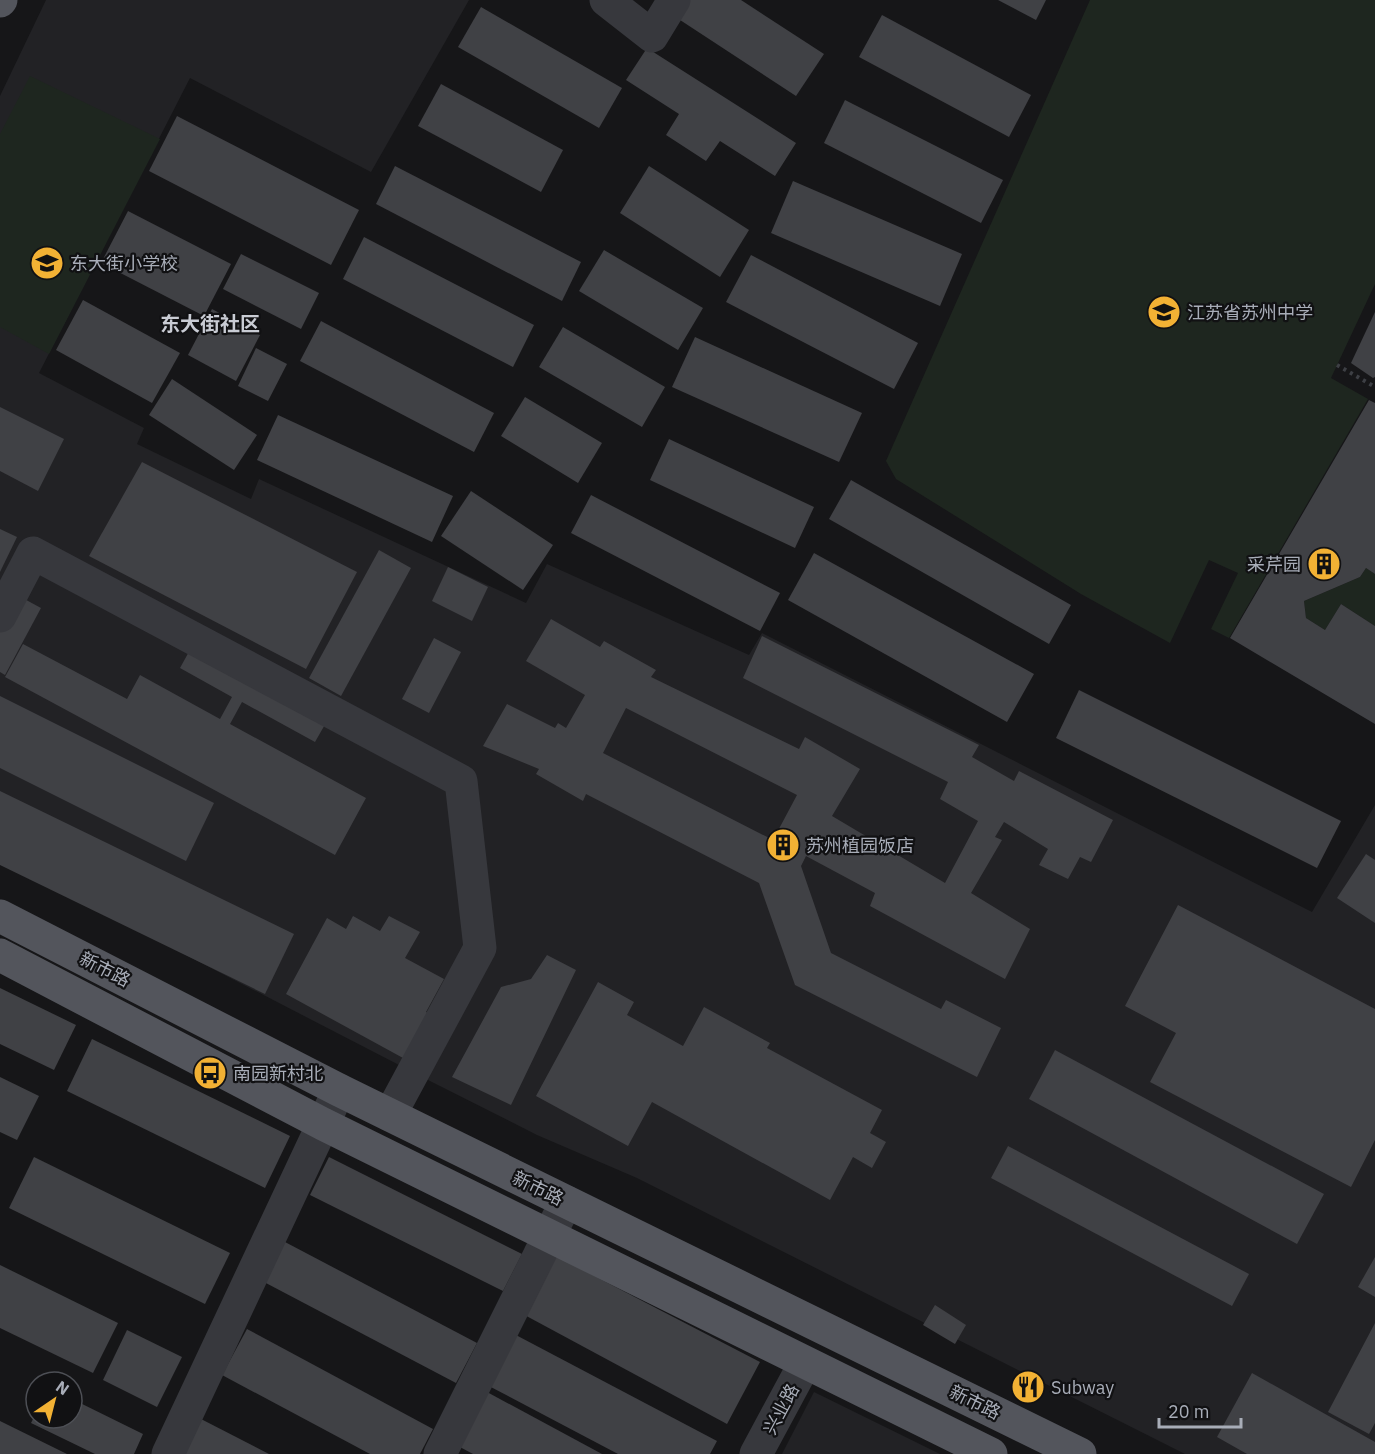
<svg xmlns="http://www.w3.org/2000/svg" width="1375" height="1454" font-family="'IBM Plex Sans','Noto Sans SC',sans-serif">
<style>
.built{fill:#222225}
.green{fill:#1e261f}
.building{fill:#404145;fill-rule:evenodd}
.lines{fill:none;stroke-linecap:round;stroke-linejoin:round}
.path{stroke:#3d3f44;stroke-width:4;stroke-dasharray:3 4.5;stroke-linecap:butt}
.minor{stroke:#37383d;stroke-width:33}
.major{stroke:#53555c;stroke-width:33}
.labels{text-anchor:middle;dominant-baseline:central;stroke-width:4.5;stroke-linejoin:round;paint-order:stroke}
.poi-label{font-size:18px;fill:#a8adb8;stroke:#111113;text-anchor:start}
.street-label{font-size:18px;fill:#a8adb8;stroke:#111113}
.neighbourhood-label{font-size:20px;font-weight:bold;fill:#c9ccd4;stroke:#111113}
</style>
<rect width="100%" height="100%" fill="#161618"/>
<g class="built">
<polygon points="46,0 469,0 371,172 190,78 39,373 144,428 137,444 251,499 259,479 526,603 547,564 749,655 762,633 1312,912 1375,805 1375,1454 1185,1454 637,1178 537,1135 432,1082 0,859 0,96"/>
<polygon points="814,1392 940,1454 782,1454"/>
</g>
<g class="green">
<polygon points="1090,0 1375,0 1375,284 1331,378 1368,399 1229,638 1211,629 1238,573 1209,560 1170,643 1081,594 896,479 886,461"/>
<polygon points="30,76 160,139 49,354 0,327 0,134"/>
<polygon points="1366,568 1375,574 1375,626 1341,604 1325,630 1306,618 1304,601 1360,577"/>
</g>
<g class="building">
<polygon points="689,0 741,0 824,54 796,96 677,18"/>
<polygon points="998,0 1046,0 1036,20"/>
<polygon points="481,7 622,88 599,128 458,47"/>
<polygon points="882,15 1031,95 1009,137 859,57"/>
<polygon points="647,48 796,143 775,176 720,141 706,161 666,135 679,114 626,80"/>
<polygon points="441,84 563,150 541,192 418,126"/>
<polygon points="845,100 1003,180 981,223 824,143"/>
<polygon points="177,116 359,210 331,265 149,171"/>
<polygon points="395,166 581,262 562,301 376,204"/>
<polygon points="649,166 749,230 720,277 620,213"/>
<polygon points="793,181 962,254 940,306 771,233"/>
<polygon points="128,211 231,264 204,316 101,263"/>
<polygon points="364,237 534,325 513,367 343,279"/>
<polygon points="604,250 703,308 678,350 579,291"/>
<polygon points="241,254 319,293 301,329 223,289"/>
<polygon points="751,255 918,343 894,389 726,302"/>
<polygon points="83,300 180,353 152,403 56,350"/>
<polygon points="212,309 260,335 236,381 188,355"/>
<polygon points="1375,312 1375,377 1373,378 1351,363"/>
<polygon points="321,321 494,413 474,452 300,361"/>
<polygon points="563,327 665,387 642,427 539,367"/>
<polygon points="695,337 862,413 839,462 672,387"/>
<polygon points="256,348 287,364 268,401 238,386"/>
<polygon points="172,379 257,435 234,470 149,415"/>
<polygon points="525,397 602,443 578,483 501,436"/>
<polygon points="1369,400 1375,403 1375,574 1366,568 1360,577 1304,601 1306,618 1325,630 1341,604 1375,626 1375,724 1230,638"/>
<polygon points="0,407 64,439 38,491 0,471"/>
<polygon points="278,415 453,496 432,542 257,460"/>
<polygon points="669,439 814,507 795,548 650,480"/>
<polygon points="142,462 357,572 306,669 89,556"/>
<polygon points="851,480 1071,605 1049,644 829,519"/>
<polygon points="471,491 553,545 523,590 441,536"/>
<polygon points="591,495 780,593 760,631 571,533"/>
<polygon points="0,529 17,537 0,572"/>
<polygon points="379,550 411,568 341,696 309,678"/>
<polygon points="814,553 1034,674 1007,722 788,600"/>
<polygon points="448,567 488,587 472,621 432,601"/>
<polygon points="17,595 41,608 5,675 0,672 0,627"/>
<path d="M 551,619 L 600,647 L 604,641 L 656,670 L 651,677 L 799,749 L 805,737 L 860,769 L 832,816 L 945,883 L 978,821 L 940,799 L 948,782 L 743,678 L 762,636 L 979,745 L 972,757 L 1014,781 L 1019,771 L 1113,820 L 1091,862 L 1080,857 L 1068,879 L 1039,865 L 1048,849 L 1004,822 L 995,837 L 1002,840 L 971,893 L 1030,929 L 1005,979 L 870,906 L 875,893 L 806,856 L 801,866 L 831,953 L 941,1009 L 946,1000 L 1001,1028 L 977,1077 L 795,985 L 759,883 L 586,794 L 583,801 L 536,774 L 539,769 L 483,746 L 507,704 L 555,728 L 558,723 L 566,728 L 585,695 L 526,661 ZM 626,708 L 797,795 L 773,840 L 603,753 Z"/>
<polygon points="434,638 461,652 429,713 402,699"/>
<polygon points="23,644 127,699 140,675 220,719 232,697 180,668 191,648 327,721 315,742 242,702 230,724 366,798 335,855 5,677"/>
<polygon points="1079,690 1341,821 1317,868 1056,738"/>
<polygon points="0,696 214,803 186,861 0,768"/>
<polygon points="0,791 294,934 265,994 0,865"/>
<polygon points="1366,854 1375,860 1375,923 1337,898"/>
<polygon points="1178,905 1375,1009 1375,1140 1351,1187 1150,1082 1176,1033 1125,1006"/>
<polygon points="353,916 380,931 389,916 420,932 405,958 444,979 426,1012 438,1019 414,1064 286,994 327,918 346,929"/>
<polygon points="547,955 576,970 511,1105 452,1077 501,987 531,979"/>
<polygon points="598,982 634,1002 627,1015 683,1046 704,1007 770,1043 767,1048 882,1110 870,1133 886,1142 872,1168 853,1157 830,1200 652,1102 628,1146 536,1096"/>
<polygon points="0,988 76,1025 54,1070 0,1044"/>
<polygon points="92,1039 290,1136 265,1188 67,1091"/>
<polygon points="1055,1050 1324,1194 1297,1244 1029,1099"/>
<polygon points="0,1077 39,1096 17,1140 0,1132"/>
<polygon points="1008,1146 1249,1274 1232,1306 991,1178"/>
<polygon points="34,1157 230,1253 205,1304 9,1208"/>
<polygon points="329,1157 522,1254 503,1291 310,1195"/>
<polygon points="285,1242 477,1343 456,1383 264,1282"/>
<polygon points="550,1253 760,1362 727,1424 519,1312"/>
<polygon points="1375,1257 1375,1297 1358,1287"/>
<polygon points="0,1265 118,1323 93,1373 0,1328"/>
<polygon points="935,1305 966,1325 955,1344 923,1325"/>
<polygon points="1375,1323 1375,1423 1369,1434 1328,1412"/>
<polygon points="247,1329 433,1429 420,1454 370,1454 222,1375"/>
<polygon points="127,1330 182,1357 157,1407 103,1380"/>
<polygon points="514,1334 717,1441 710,1454 618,1454 487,1385"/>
<polygon points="1252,1373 1375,1442 1375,1454 1247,1454 1217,1437"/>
<polygon points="487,1392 602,1454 473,1454 458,1446"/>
<polygon points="72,1399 143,1434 134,1454 95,1454 31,1423 36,1413 36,1418 72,1418"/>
<polygon points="201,1419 269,1454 182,1454"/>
<polygon points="0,1421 67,1454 0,1454"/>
</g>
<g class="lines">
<polyline class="path" points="1337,365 1375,387"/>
<g class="minor">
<polyline points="606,0 652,36 674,0"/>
<polyline points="0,616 33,553 461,781 480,948 390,1115"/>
<polyline points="168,1454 339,1090"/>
<polyline points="440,1454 566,1202"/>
<polyline points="756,1454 805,1363"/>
</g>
<g class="major">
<polyline points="0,1 1,0"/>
<polyline points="0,916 339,1090 1080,1454"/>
<polyline points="0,955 323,1124 991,1454"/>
</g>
</g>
<defs>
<g id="school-disc" transform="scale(1.725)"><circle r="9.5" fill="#f2b134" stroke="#111113"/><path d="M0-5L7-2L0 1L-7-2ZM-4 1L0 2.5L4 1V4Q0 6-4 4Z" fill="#111"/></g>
<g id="building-disc" transform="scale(1.725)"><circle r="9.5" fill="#f2b134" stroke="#111113"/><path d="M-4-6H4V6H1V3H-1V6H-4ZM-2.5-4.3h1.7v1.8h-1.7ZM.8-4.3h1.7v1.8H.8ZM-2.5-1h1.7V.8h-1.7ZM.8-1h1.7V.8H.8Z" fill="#111"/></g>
<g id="bus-disc" transform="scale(1.725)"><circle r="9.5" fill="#f2b134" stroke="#111113"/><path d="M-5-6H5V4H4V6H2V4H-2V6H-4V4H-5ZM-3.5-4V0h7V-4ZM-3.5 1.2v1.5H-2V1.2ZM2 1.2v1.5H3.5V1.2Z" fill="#111"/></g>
<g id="restaurant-disc" transform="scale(1.725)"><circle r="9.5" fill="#f2b134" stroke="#111113"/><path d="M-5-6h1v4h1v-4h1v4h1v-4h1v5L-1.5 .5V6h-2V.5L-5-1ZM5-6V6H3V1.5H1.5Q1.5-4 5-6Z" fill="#111"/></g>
</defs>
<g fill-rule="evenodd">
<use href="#school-disc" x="47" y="263"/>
<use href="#school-disc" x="1164" y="312"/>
<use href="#building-disc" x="1324" y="564"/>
<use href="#building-disc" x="783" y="845"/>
<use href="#bus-disc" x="210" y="1073"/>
<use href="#restaurant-disc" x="1028" y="1387"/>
</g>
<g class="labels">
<g class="poi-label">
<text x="70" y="263">东大街小学校</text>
<text x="1187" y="312">江苏省苏州中学</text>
<text x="1301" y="564" text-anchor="end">采芹园</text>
<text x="806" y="845">苏州植园饭店</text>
<text x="233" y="1073">南园新村北</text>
<text x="1051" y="1387">Subway</text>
</g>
<g class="street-label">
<text transform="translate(105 969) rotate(27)">新市路</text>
<text transform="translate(538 1188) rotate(26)">新市路</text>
<text transform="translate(975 1402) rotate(26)">新市路</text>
<text transform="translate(781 1409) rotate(-62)">兴业路</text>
</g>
<g class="neighbourhood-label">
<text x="210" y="323">东大街社区</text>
</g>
</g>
<g transform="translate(54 1400) rotate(35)"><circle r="28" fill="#111113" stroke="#4d4f55" stroke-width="1.5"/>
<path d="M0-4.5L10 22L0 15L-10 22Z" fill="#f2b134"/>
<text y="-9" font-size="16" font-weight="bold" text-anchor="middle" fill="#a8adb8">N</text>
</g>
<path d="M1159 1418v9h82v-9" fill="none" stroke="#a8adb8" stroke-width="3"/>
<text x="1168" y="1418" font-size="18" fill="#a8adb8" stroke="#111113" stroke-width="4.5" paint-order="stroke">20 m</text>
</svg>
